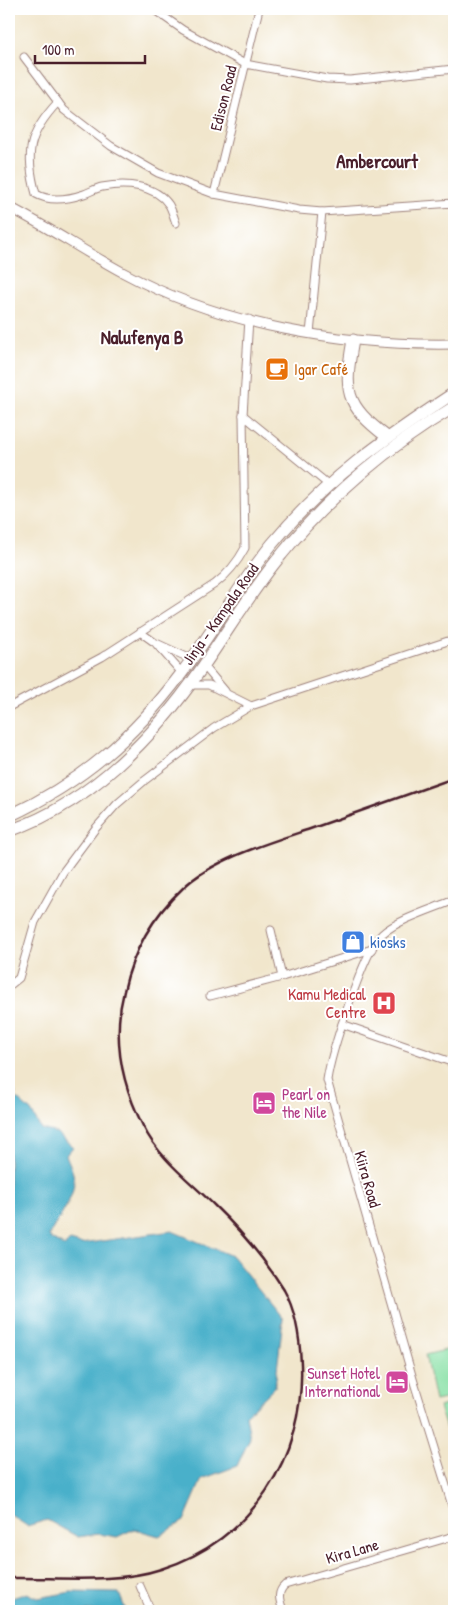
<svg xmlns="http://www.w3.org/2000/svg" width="463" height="1620" font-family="'Patrick Hand',sans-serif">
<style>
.green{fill:#87e0a5;stroke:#688068}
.water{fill:#4ab0ca;stroke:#4a687a}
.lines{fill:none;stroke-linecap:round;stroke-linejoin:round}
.minor-casing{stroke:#9e827c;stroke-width:9}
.secondary-casing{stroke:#9e827c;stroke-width:11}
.trunk-casing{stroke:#9e827c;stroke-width:13}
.minor{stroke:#fff;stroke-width:7}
.secondary{stroke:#fff;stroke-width:9}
.trunk{stroke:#fff;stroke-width:11}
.rail{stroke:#4a1f2b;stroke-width:2.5}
.labels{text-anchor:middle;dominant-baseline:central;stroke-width:4;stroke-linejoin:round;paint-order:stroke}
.street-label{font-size:16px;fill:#4a1f2b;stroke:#fff}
.food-label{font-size:16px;fill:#c56008;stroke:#fff;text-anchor:start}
.shop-label{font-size:16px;fill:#366cbe;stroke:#fff;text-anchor:start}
.health-label{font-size:16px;fill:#be3a42;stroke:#fff;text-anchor:end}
.hotel-label{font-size:16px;fill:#b23c85;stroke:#fff;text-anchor:start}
.quarter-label{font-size:19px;font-weight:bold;fill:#4a1f2b;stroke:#fff}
</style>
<rect width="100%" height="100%" fill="#fff"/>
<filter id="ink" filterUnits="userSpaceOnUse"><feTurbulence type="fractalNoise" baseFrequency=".02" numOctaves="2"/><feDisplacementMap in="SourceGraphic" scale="10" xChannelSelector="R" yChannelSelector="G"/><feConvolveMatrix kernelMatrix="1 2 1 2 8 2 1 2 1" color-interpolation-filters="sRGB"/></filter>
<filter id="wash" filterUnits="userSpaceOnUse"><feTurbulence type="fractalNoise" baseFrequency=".0096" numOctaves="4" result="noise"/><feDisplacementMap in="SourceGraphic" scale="20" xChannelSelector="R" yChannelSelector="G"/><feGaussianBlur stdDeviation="1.12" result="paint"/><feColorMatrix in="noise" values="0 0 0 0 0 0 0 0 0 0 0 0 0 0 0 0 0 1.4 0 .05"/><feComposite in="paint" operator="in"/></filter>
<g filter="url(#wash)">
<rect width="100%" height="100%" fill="#f1e6cc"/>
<g class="green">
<polygon points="454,1348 454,1397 435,1401 425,1355"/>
<polygon points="454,1402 454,1449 453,1450 439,1407"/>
</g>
<g class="water">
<path d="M 9,1084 L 15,1092 L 15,1097 L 31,1111 L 41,1129 L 57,1133 L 73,1147 L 66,1155 C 69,1162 73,1171 74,1178 C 75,1198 59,1218 49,1235 L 51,1239 L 64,1246 L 70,1241 L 81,1244 L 172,1231 L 232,1256 L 283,1319 L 275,1387 L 246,1415 L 250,1438 L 237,1466 L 202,1479 L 184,1521 L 159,1536 L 134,1529 L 117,1537 L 99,1534 L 78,1537 L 47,1520 L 27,1526 L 9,1514 Z"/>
<polygon points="71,1592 119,1593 126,1611 9,1611 9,1599 27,1593 38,1598"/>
</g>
</g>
<g filter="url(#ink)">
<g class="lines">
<g class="minor-casing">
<g id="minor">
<polyline points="153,9 183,30 245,64 327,79 350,80 454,69"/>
<polyline points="24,57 64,110 111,146 158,173 214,194 299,210 322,212 454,203"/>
<path d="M 58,102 C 28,134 25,153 36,194 C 50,202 69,199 84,194 C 90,192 96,188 102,187 C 125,183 155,184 169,205 C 172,210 174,218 176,223"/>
<polyline points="214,194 259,9"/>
<polyline points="310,334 322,212"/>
<polyline points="243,415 329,485"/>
<polyline points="140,632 154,642 191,659"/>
<polyline points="157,645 182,673"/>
<polyline points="204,666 225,691"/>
<polyline points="190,685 209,685 251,706"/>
<path d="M 9,707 L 102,657 L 215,584 C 228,574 237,563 245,548 L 243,415 L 249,319"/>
<path d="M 454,900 C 433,909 399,919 382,934 C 364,950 331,1053 327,1080 L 413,1379 L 454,1512"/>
<polyline points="271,930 282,977"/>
<polyline points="9,986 19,978 35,922 63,872 95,829 117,804 144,781 214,728 251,706 454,639"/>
<polyline points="210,996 282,977 372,949"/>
<polyline points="342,1024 454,1063"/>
<polyline points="140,1586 151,1611"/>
<path d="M 283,1611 C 280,1601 276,1593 285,1585 L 454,1536"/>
</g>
</g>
<g class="secondary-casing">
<path id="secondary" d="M 9,207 C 48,227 85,252 124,273 C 222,326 344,346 454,344"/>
</g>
<g class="trunk-casing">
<g id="trunk">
<path d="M 353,340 C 344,391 344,404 387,437"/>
<path d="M 9,816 C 82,782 133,738 181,674 C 213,632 239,585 272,544 C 326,479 384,439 454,393"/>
<path d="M 9,831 C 91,803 156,735 204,665 C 230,628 253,588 282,554 C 329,496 390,445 454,407"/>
</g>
</g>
<use href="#minor" class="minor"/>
<use href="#secondary" class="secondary"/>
<use href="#trunk" class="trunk"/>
<path class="rail" d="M 9,1578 C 57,1577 116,1584 161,1569 C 251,1541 305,1457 301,1364 C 300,1340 296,1311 284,1290 C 264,1258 242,1232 215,1206 C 190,1181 159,1159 143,1126 C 121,1083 112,1038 124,991 C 133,950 153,916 183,888 C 213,859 271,842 310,829 C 358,812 406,795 454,778"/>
</g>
</g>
<defs>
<g id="cafe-square" transform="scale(1.25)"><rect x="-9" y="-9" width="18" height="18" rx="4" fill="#e8710a" stroke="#fff"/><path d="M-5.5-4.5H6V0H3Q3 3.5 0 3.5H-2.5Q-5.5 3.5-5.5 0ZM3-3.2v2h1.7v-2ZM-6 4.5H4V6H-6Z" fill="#fff"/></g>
<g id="shop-square" transform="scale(1.25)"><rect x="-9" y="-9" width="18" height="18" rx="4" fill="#3f7fe0" stroke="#fff"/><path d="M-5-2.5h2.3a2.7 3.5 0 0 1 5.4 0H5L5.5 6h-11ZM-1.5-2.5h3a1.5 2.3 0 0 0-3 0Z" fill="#fff"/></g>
<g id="hospital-square" transform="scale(1.25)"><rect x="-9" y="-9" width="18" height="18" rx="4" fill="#e0444e" stroke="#fff"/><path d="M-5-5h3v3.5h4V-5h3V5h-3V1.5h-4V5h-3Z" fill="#fff"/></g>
<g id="hotel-square" transform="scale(1.25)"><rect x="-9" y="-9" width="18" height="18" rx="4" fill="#d1479c" stroke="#fff"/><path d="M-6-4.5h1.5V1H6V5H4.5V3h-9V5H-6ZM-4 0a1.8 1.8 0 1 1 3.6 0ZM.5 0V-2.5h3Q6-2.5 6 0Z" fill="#fff"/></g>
</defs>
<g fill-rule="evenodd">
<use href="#cafe-square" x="277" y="369"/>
<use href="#shop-square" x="353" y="942"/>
<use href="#hospital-square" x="384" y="1003"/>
<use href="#hotel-square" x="264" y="1103"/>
<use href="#hotel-square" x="397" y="1382"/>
</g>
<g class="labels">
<g class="street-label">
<text transform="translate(223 98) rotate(-76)">Edison Road</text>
<text transform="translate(220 614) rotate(-55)">Jinja - Kampala Road</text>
<text transform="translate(368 1179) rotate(74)">Kiira Road</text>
<text transform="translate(352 1551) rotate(-16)">Kira Lane</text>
</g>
<g class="food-label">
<text x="294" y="369">Igar Café</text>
</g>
<g class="shop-label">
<text x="370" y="942">kiosks</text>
</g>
<g class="health-label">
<text x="366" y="994">Kamu Medical<tspan x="366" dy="18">Centre</tspan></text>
</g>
<g class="hotel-label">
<text x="282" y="1094">Pearl on<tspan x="282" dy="18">the Nile</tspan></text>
<text x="380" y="1373" text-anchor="end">Sunset Hotel<tspan x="380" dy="18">International</tspan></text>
</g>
<g class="quarter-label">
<text x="377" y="161">Ambercourt</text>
<text x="142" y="337">Nalufenya B</text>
</g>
</g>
<rect width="463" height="1620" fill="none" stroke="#fff" stroke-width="30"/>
<path d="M35 55v8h110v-8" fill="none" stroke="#4a1f2b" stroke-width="2.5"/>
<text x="42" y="55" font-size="15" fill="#4a1f2b" stroke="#ffffff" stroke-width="4" paint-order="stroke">100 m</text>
</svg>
